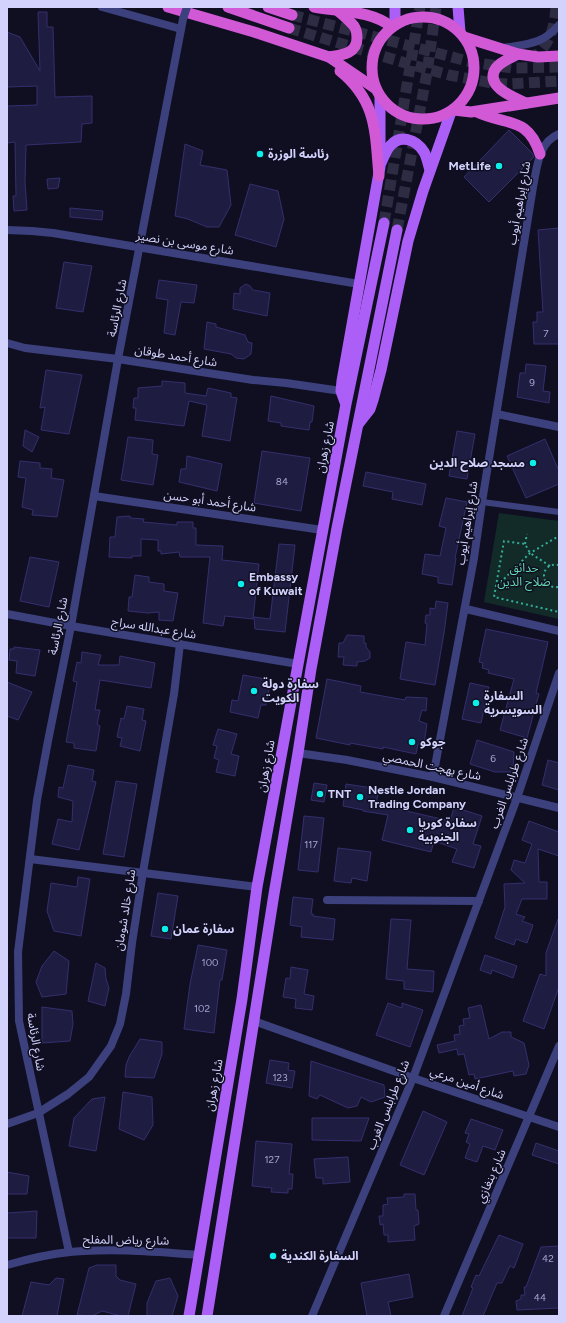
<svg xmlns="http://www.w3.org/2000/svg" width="566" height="1323" font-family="Figtree,'Noto Sans Arabic',sans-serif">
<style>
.green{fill:#122b28}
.building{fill:#1f1c42;stroke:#342f6d}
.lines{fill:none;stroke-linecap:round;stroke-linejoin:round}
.primary-tunnel{stroke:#2d2c43;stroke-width:11;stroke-dasharray:11 5.5;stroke-linecap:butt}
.trunk-tunnel{stroke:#2d2c43;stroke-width:11;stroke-dasharray:11 5.5;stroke-linecap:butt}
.path{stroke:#35ae98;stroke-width:2;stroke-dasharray:2 3;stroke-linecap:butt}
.service{stroke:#3c417e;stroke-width:6}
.minor{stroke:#3c417e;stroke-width:8}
.tertiary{stroke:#3c417e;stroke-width:8}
.primary{stroke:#ac5ff7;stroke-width:11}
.trunk{stroke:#d159d6;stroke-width:11}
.minor-bridge{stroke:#3c417e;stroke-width:8}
.poi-dot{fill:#0ceeeb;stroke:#100f22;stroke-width:1.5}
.labels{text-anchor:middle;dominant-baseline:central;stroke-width:3;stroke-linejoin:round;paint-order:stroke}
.number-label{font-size:10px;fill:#a5a4ce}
.poi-label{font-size:12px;font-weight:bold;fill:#d2d2fd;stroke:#100f22;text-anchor:start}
.street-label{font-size:12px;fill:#d2d2fd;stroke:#100f22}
.park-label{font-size:12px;fill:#62d9ad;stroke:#100f22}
</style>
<rect width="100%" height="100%" fill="#100f22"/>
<polygon class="green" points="499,513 559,521 559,619 484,602"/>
<g class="building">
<polygon points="38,12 47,12 47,27 53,27 55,97 92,96 92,123 82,124 81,142 26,145 25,182 27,210 14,211 13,196 16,196 15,142 7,143 7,106 37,105 37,86 7,87 7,32 20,37 40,71"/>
<polygon points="509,130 532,153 534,157 489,202 464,177"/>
<polygon points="185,144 203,151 200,165 227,170 231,205 219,227 207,227 188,219 175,216"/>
<polygon points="60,178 58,188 48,189 47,179"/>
<polygon points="250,184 278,191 284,219 276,247 235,235"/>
<polygon points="70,208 103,211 102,220 70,217"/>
<polygon points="559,228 559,344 534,344 533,322 537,322 537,312 543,312 538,230"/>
<polygon points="64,262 92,266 83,312 56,308"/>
<polygon points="159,280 197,285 194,303 181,302 175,335 164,333 168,300 156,298"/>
<polygon points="246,284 250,286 253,290 270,293 267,316 233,309 234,293 240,294 240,288"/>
<polygon points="207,322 216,324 216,327 245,335 248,342 252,343 251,354 244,359 236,358 231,354 204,349"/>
<polygon points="526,364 546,366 543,391 550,392 549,403 517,397 520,373 525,373"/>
<polygon points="46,370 82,375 69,434 41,430 45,407 40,408"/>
<polygon points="162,381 185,383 185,393 206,396 208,388 231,393 231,397 237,398 230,441 202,436 207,405 189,401 184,426 135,420 136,408 133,408 134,398 138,398 138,388 162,386"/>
<polygon points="271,396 314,406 312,422 310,422 309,430 281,426 281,423 268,421"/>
<polygon points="25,430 39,437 32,452 23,446"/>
<polygon points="457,431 475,434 467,479 449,476"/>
<polygon points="128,437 153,440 152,454 158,455 153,485 121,480"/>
<polygon points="545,439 559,471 559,484 526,498 507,456"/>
<polygon points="262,451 310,458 301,511 254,503"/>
<polygon points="187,456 222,464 217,491 179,482 181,469 186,469"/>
<polygon points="20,461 40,463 40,468 52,469 51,478 64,480 57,517 32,515 33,510 22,507 26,478 18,477"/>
<polygon points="366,472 426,484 422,505 392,499 393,492 363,486"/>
<polygon points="446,498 467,502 455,558 456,558 452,585 438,583 438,577 422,574 425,554 440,556 446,528 439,526"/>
<polygon points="130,516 130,518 144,519 143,522 177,525 177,522 193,522 193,528 196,528 196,545 223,546 222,560 259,564 253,619 225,616 223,626 203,623 210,557 180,557 179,552 161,554 161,551 158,551 158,540 141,539 141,556 132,556 132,558 109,557 110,537 115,537 117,517"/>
<polygon points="279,544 295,545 285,632 255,629 254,617 270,619"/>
<polygon points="30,557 59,562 49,607 20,601"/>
<polygon points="135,575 149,577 149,582 164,584 164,591 178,593 173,621 159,620 159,612 148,613 128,611 129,597 132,597"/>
<polygon points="436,601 448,603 444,633 435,685 400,679 406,642 425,645 427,624 425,623 426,615 430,615 430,608 435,609"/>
<polygon points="486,629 548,642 536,693 539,694 527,738 500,730 514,679 488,673 489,670 482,668 483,663 479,662"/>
<polygon points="347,635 364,636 364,643 366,643 366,647 370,652 370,658 365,661 357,662 357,666 343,665 344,657 338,657 339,643 343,643"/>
<polygon points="14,647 40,650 35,676 16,673 17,661 9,660 10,649 14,649"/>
<polygon points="82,652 101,655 98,665 119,665 120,656 155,663 151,688 100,680 95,710 100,710 97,724 100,726 96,751 74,748 74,743 66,742 77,682 73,681 77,662 81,663"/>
<polygon points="243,675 271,680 266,705 261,705 258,718 230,712 232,700 238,701"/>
<polygon points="327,679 361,686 360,692 405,700 406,697 427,698 426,711 422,710 419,721 427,724 424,743 418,744 416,754 383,747 383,749 350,743 350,745 316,738"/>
<polygon points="7,682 32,692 18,720 7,716"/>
<polygon points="470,683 489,687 481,723 462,719"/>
<polygon points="127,706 144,709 142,720 146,721 140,751 120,746 122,738 117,737 121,718 124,719"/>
<polygon points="218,729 237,734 231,754 239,756 235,776 216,772 219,760 214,758 217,746 213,745"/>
<polygon points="477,740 514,752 513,772 495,772 470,764"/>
<polygon points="548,760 559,763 559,790 542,785"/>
<polygon points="68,765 94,770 92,781 96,782 79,850 52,844 58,819 72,822 73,801 58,797 59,787 63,788"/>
<polygon points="116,781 137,784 124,857 103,854"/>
<polygon points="314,783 327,785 324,802 311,800"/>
<polygon points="346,784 379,789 376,804 450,821 454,807 482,816 473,844 481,846 474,868 452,862 457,849 434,841 431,852 382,840 388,815 363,811 363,810 343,806"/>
<polygon points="304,816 324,818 318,872 298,870"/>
<polygon points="529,821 559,832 559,856 538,849 539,882 547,882 547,899 522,899 516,914 525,917 522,921 533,925 527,943 516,939 514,945 495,938 505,907 504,884 525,883 511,870 514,860 525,863 532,844 522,840"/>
<polygon points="338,848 371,852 367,881 352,878 351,883 334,881"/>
<polygon points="78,877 90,879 81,936 54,931 47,911 51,883 77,887"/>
<polygon points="158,893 178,896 171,939 151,936"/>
<polygon points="293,897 313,899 311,914 313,914 313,916 335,919 333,940 301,937 302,927 290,925"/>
<polygon points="391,919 411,920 407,969 434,971 433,992 404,989 404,981 386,979"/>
<polygon points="558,919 559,919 559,987 544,1029 523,1021 540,974 546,976 546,953"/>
<polygon points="198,945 227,950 222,980 220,980 214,1033 184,1029 190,984"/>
<polygon points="54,951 69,961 66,994 42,997 36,982 42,966"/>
<polygon points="485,955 517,966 513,978 492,970 491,974 480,970"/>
<polygon points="96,963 105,968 106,979 109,988 105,1006 88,1001"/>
<polygon points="291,967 308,970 304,994 314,996 312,1010 295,1008 296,999 283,997 286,978 290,979"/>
<polygon points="388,1003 402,1008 402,1003 423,1010 410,1047 376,1035"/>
<polygon points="481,1005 489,1039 502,1032 511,1032 511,1037 524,1043 529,1065 526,1074 514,1076 513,1071 475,1079 474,1074 469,1075 464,1054 458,1055 457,1049 439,1053 437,1045 455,1041 454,1035 460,1034 459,1026 464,1025 463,1019 470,1018 468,1008"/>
<polygon points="42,1007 72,1011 73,1024 70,1041 42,1043"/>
<polygon points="140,1039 162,1042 162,1054 154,1078 125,1077 126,1065 129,1057"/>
<polygon points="270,1060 289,1063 288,1070 295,1071 292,1088 266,1083"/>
<polygon points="311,1061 384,1085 385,1097 371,1102 361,1097 357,1106 348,1108 320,1095 317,1099 309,1096"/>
<polygon points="123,1092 152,1097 153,1125 144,1140 119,1129"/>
<polygon points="105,1097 96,1151 69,1146 74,1118 92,1099"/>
<polygon points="423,1111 447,1122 424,1175 400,1165"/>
<polygon points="312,1118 369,1118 361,1141 312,1140"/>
<polygon points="471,1119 503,1130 495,1150 483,1146 477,1162 465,1158 470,1144 466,1142 469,1134 465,1133"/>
<polygon points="256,1141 292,1144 289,1174 293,1174 292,1189 288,1189 288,1193 271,1192 272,1188 252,1186"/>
<polygon points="536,1143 559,1151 559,1164 532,1155"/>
<polygon points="348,1157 350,1182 323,1184 323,1178 316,1178 314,1159"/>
<polygon points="7,1172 29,1176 27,1194 7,1194"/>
<polygon points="404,1194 415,1194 416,1210 418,1210 419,1224 414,1226 415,1240 388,1242 388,1235 384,1235 383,1224 380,1225 379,1216 383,1216 383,1205 388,1204 387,1198 404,1197"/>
<polygon points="37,1211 36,1238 7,1238 7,1213"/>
<polygon points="499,1235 523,1244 514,1268 510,1266 502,1283 497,1283 483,1316 462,1316 473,1288 471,1287 476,1275 479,1276"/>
<polygon points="559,1246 559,1308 517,1310 516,1301 521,1299 521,1295 525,1295 524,1287 526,1287 541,1247"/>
<polygon points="97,1265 116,1265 116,1276 120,1280 136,1284 128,1316 121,1316 102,1311 92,1316 77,1315 89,1268"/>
<polygon points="409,1274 413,1297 388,1302 391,1316 367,1316 361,1283"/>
<polygon points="56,1278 64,1279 57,1316 22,1316 31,1282 49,1285"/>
<polygon points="170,1278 178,1296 172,1316 147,1316 147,1303 156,1281"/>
</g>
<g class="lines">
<g class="primary-tunnel">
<polyline points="384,223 420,7"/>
<polyline points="397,230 427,73 436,7"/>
</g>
<g class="trunk-tunnel">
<polyline points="292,15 471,62 512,68 559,67"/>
<polyline points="289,28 409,64 449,75 492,83 509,84 559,81"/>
<path d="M 531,60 C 550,45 554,30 556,7"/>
</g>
<g class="path">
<polyline points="525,544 527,534"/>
<path d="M 559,565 C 539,561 539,590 559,587"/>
<polyline points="550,566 530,553 525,544 504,541 494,597 559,612"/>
<polyline points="497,586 530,553 559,536"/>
</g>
<polyline class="service" points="482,502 559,512"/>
<g class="minor">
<polyline points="102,7 181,29"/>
<polyline points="7,230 32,231 53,233 359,284"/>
<polyline points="7,343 25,348 118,359 253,380 286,383 341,391"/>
<polyline points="497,414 559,427"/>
<polyline points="94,496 322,530"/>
<polyline points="466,609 559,631"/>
<polyline points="7,614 71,626 298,664"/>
<polyline points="433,777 559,808"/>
<polyline points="30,859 257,887"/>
<polyline points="327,900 479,901"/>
<polyline points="254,1021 413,1078 559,1127"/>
<polyline points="7,1124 38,1113 68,1094 89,1077 111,1046 120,1024 126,994 132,943 143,872 174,694 180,644"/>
<polyline points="69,1252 19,1021 18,952 37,800 48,741 71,626 118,359 183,19"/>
<path d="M 7,1265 C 28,1259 49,1254 70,1252 C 113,1248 156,1252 199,1255"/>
<polyline points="312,1316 413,1078 517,798 559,673"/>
<polyline points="444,1316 559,1046"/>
</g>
<g class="tertiary">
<path d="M 503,48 C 526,44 542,45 559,25"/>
<path d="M 298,753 L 347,760 L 433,777 L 474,558 L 482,502 L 533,187 C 537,168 538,142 559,134"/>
</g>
<g class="primary">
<polyline points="395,7 395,25"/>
<polyline points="458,7 460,32"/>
<polyline points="380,97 380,144"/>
<path d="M 381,163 C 384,157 386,150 390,146 C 400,134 416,139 424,152 C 427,157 428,164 430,170"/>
<polyline points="345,402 341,391 342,381 380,167"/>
<polyline points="359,423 370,409 373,400 381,370 408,241 423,191 451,112"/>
<polyline points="189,1316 242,999 257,887 346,404 384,223"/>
<polyline points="207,1316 274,894 298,753 311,669 337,528 397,230"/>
</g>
<g class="trunk">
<polyline points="168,7 254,32 329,57 376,89"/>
<polyline points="228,7 289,28"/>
<polyline points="268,7 292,15"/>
<path d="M 314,7 C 341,12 370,10 392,27"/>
<circle cx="423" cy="68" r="51"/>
<polyline points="464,37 518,54 538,57 559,56"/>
<path d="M 518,54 C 511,58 501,61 496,68 C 483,86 515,98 526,103"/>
<path d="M 329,57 C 341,55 357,54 357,38 C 357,33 356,29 354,26 C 349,20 343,15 337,10"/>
<path d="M 340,71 C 377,101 375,132 379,176"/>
<polyline points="454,110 471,112 559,98"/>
<path d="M 477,112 C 507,126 528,116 540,154"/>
</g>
<polyline class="minor-bridge" points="183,19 187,7"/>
</g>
<g class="poi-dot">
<circle cx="260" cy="154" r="4"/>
<circle cx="499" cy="166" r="4"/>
<circle cx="533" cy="463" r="4"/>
<circle cx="241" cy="584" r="4"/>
<circle cx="254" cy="691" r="4"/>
<circle cx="476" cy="703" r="4"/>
<circle cx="412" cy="742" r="4"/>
<circle cx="320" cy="794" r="4"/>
<circle cx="360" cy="797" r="4"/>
<circle cx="410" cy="830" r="4"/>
<circle cx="165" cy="929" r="4"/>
<circle cx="273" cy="1256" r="4"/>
</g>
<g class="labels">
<g class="number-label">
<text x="546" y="333">7</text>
<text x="532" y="382">9</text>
<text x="282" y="481">84</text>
<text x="493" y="758">6</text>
<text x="311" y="844">117</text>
<text x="210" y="962">100</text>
<text x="202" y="1008">102</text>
<text x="280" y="1077">123</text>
<text x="272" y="1159">127</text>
<text x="548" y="1258">42</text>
<text x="540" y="1297">44</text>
</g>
<g class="poi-label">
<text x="268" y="154">رئاسة الوزرة</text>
<text x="491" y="166" text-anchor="end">MetLife</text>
<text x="525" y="463" text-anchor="end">مسجد صلاح الدين</text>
<text x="249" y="577">Embassy<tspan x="249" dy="14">of Kuwait</tspan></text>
<text x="262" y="684">سفارة دولة<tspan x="262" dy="14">الكويت</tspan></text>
<text x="484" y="696">السفارة<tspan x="484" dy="14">السويسرية</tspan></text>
<text x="420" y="742">جوكو</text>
<text x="368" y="790">Nestle Jordan<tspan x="368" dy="14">Trading Company</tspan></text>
<text x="328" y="794">TNT</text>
<text x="418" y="823">سفارة كوريا<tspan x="418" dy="14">الجنوبية</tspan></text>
<text x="173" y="929">سفارة عمان</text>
<text x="281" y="1256">السفارة الكندية</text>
</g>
<g class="street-label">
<text transform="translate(519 203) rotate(-80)">شارع إبراهيم أيوب</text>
<text transform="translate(185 243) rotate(9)">شارع موسى بن نصير</text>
<text transform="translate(117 308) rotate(-79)">شارع الرئاسة</text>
<text transform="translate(176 356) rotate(9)">شارع أحمد طوقان</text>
<text transform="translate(325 447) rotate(-79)">شارع زهران</text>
<text transform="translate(210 501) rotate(8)">شارع أحمد أبو حسن</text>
<text transform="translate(467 523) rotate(-81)">شارع إبراهيم أيوب</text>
<text transform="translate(58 626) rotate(-79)">شارع الرئاسة</text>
<text transform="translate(154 628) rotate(9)">شارع عبدالله سراج</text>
<text transform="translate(266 766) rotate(-80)">شارع زهران</text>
<text transform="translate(432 766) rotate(12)">شارع بهجت الحمصي</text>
<text transform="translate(509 783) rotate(-71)">شارع طرابلس الغرب</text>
<text transform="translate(125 910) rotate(-81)">شارع خالد شومان</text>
<text transform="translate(36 1042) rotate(80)">شارع الرئاسة</text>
<text transform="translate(467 1083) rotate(19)">شارع أمين مرعي</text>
<text transform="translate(214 1085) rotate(-80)">شارع زهران</text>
<text transform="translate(388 1105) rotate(-68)">شارع طرابلس الغرب</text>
<text transform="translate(491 1176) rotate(-67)">شارع بنغازي</text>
<text transform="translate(126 1240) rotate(1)">شارع رياض المفلح</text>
</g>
<g class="park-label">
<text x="524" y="568">حدائق<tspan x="524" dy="14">صلاح الدين</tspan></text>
</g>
</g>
<rect width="566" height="1323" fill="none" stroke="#d2d2fd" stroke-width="16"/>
</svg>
